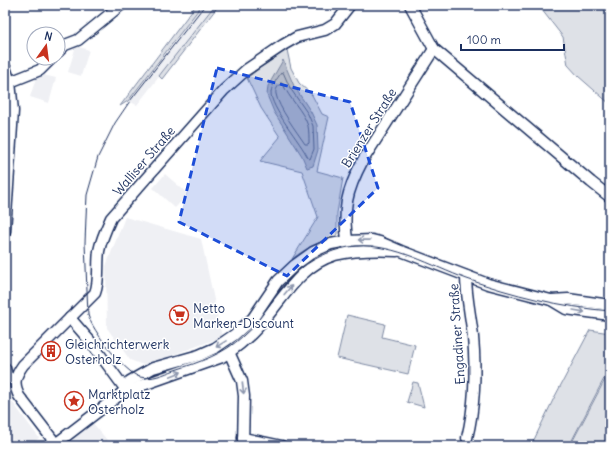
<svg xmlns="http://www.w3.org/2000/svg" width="615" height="451" font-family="Delius,sans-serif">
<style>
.built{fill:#eff0f4}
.green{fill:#dee1e7;stroke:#7c88a2}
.water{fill:#b5bbca;stroke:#77839f}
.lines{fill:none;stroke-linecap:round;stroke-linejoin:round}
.shore{stroke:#596789;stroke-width:1}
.minor-casing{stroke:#1b2f5e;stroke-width:13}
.minor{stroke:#fff;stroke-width:10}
.tram{stroke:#1b2f5e;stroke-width:1}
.oneway{stroke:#8d97ae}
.marked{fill:#1d4ed8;fill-opacity:0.2;stroke:#1d4ed8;stroke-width:3;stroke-dasharray:8 5;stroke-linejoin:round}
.labels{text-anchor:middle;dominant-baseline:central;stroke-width:3;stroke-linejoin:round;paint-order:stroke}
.street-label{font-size:13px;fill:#1b2f5e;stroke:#fff}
.poi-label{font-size:13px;fill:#1b2f5e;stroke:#fff;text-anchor:start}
</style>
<rect width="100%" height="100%" fill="#fff"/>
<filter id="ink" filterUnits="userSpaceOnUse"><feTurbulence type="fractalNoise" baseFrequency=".025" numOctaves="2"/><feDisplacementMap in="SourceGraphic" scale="8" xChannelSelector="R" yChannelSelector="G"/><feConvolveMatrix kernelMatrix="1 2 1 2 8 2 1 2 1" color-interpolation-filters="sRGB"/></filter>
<g filter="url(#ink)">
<g class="built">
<polygon points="202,5 215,5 137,105 128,101"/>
<polygon points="76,46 89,50 81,76 68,72"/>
<polygon points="43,75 56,78 49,103 30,97 36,78"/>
<polygon points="165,174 188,194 175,208 153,188"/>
<polygon points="125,217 201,239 222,337 148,364 143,365 130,360 107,328 106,266"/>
<polygon points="5,392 39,438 29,446 5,446"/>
<polygon points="92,422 112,446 65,446"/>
</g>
<g class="green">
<polygon points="196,5 202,5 128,101 120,106"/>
<polygon points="215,5 219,5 162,79 159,76 162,72"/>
<polygon points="538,5 610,5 610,104 578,76 568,65 563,37"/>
<path d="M 287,50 L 291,68 L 299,83 L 312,95 L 322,114 L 329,117 L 317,171 L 343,178 L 337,213 L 337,234 L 335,237 C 319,242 306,248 292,259 L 318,217 L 302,171 L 260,161 L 280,137 L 261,108 L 247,78 L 261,67 Z"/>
<polygon points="347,315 385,324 382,337 415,345 408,374 337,358"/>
<polygon points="590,330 610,333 610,367 569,446 531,446 553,400"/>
<polygon points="610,370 610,446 570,446"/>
<polygon points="413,382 418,383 424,407 407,402"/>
</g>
<polygon class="water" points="283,60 294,86 311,112 317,125 318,150 313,166 307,168 302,156 274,112 267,95 268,86"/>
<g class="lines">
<g class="shore">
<path d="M 283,72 L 290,88 L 308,114 L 313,126 L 314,149 L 310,159 L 308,158 C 301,142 270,108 271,92 C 272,85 277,79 281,73 Z"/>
<path d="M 281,83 L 283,84 C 289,99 303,110 308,126 C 309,131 309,137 309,143 L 308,144 L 305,144 C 297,132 278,107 276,94 C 275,90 278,86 281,83 Z"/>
</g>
<g class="minor-casing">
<g id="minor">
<polyline points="410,5 434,49 591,182 610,197"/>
<polyline points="58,52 65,45 78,40 121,5"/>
<polyline points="5,67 10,82 13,111 5,231"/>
<polyline points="10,82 40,70 52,58"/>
<path d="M 348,246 C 342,210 346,192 363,160 L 434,49"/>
<path d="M 466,276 C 466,297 471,317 473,337 C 476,371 475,405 467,438"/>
<polyline points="551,300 568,299 610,305"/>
<polyline points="70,318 90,341 126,390"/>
<polyline points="229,352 242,381 244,396 243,446"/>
<polyline points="5,368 7,376 15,381"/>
<path d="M 126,390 L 135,389 L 140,386 L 222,357 C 235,349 247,339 258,327 C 282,302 298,266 335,255 C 355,250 376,250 397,251"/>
<polyline points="243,438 282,446"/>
<path d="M 56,444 L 19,396 C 13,384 15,376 23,365 L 95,293 C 100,280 97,265 99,251 C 101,240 106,229 111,218 L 224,90 L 246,70 L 283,45 L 297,37 L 325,30 L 335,24 L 350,5"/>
<polyline points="53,446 126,390 130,381 153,368 199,355 215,348 234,335 253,318 278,281 295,265 313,252 331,244 347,241 372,240 380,242 401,251 488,284 551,300 566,309 610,315"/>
</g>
</g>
<use href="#minor" class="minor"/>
<path class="tram" d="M 205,5 L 130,101 L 115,123 L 98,157 L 87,195 L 86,217 L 85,243 L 88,315 C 92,330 125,373 140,377 C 152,380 164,374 175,370 C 200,362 224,354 243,336 C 266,317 277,287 300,269 C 317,256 336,248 356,246 C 396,244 431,266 467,279 C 513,295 561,307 610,311"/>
</g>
<defs><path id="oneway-shaft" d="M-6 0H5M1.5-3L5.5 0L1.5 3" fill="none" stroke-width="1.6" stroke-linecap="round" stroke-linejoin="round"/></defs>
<g class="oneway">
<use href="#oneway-shaft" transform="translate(364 240) rotate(-179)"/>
<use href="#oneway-shaft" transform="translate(288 290) rotate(-50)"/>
<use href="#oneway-shaft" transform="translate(579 311) rotate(10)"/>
<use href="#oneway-shaft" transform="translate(221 344) rotate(148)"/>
<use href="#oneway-shaft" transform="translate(176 374) rotate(-21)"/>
<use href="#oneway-shaft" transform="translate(243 388) rotate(83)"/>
</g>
</g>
<path class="marked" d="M 217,68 L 350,102 L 378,188 L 287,276 L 179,222 Z"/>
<defs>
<g id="supermarket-ring" transform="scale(1)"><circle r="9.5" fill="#fff" stroke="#c8321e" stroke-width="1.5"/><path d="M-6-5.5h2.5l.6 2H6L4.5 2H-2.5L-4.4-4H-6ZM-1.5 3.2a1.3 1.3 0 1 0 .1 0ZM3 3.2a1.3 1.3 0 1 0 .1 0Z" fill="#c8321e"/></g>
<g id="building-ring" transform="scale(1)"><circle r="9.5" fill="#fff" stroke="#c8321e" stroke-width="1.5"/><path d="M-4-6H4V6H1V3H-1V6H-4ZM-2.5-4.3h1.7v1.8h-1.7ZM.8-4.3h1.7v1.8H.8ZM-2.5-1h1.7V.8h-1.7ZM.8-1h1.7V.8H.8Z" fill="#c8321e"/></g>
<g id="sight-ring" transform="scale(1)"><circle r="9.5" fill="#fff" stroke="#c8321e" stroke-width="1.5"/><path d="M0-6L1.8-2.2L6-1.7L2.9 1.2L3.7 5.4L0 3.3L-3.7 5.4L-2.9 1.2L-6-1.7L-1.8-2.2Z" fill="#c8321e"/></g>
</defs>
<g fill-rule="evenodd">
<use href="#supermarket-ring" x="179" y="315"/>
<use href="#building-ring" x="51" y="351"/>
<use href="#sight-ring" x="74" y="401"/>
</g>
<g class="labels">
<g class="street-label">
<text transform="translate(369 128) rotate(-58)">Brienzer Straße</text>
<text transform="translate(144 161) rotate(-49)">Walliser Straße</text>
<text transform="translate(457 334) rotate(-94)">Engadiner Straße</text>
</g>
<g class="poi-label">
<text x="193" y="308">Netto<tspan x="193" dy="15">Marken-Discount</tspan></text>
<text x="65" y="344">Gleichrichterwerk<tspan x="65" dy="15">Osterholz</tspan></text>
<text x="88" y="394">Marktplatz<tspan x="88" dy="15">Osterholz</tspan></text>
</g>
</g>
<rect width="615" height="451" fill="none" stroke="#fff" stroke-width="20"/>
<rect x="10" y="10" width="595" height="431" fill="none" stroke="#1b2f5e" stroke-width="1.5" filter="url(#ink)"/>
<g transform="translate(46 46) rotate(14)"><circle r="19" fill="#ffffff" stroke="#a4acbf"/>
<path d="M0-3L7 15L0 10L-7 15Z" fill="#c8321e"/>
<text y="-6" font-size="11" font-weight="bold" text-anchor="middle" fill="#1b2f5e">N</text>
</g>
<path d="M461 44v6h103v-6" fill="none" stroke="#1b2f5e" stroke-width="2"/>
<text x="467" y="44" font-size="12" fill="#1b2f5e" stroke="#ffffff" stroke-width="3" paint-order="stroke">100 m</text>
</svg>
